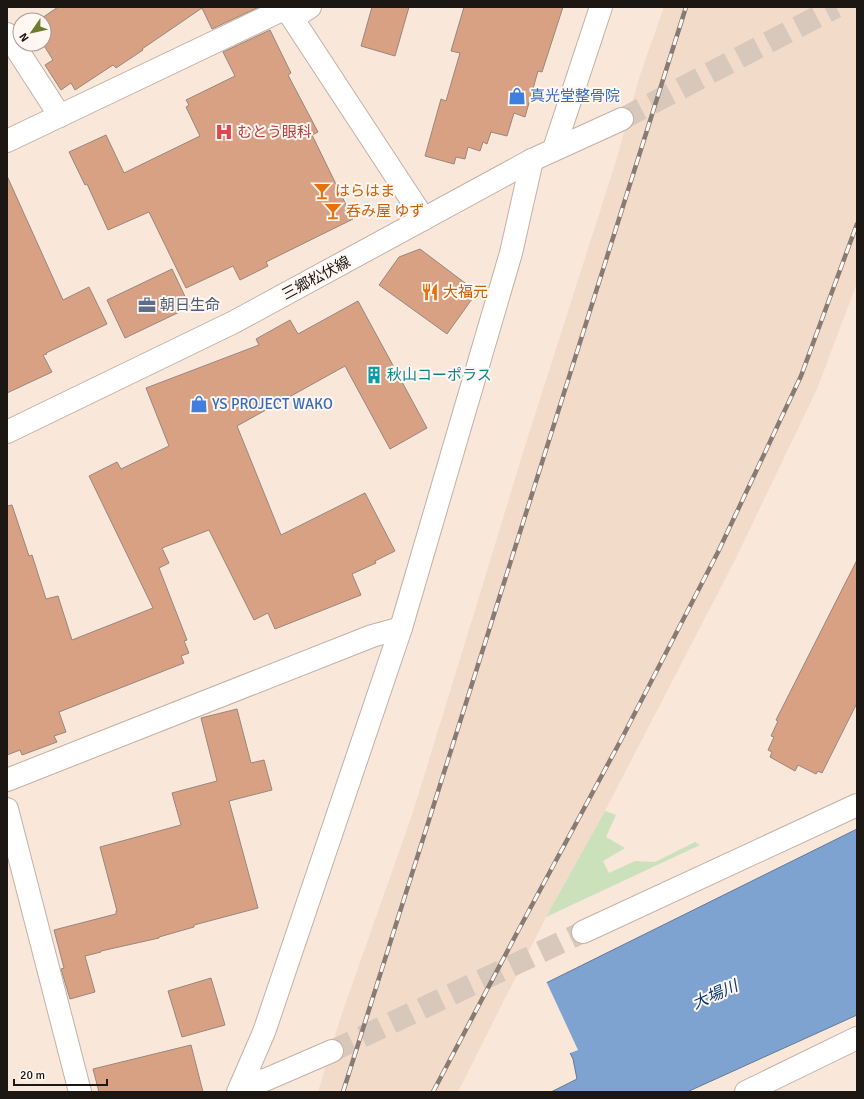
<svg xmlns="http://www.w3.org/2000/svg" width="864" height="1099" font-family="Signika,'Noto Sans JP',sans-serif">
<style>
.built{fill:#f3dbc9}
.green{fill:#cae1bb}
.water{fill:#7fa3d0;stroke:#627997}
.pier{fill:#f9e7da}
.building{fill:#d8a184;stroke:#99867d}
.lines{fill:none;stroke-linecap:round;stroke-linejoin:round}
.minor-tunnel{stroke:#d8c8bc;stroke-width:22;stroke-dasharray:22 11;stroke-linecap:butt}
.major-tunnel{stroke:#d8c8bc;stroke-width:22;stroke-dasharray:22 11;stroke-linecap:butt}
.minor-casing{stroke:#c2b1a5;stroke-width:24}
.major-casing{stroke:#c2b1a5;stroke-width:24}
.minor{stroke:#fff;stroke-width:22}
.major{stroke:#fff;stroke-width:22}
.rail-casing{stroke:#877b73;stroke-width:4.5}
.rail{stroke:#fef7f2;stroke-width:3;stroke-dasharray:9;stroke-linecap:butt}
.labels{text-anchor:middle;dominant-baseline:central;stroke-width:4;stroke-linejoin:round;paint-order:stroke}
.shop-label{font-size:15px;fill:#366cbe;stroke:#fef7f2;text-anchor:start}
.health-label{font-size:15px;fill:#be3a42;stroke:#fef7f2;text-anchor:start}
.food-label{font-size:15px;fill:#c56008;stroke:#fef7f2;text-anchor:start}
.street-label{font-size:15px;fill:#1d1713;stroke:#fef7f2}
.service-label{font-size:15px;fill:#4e5e75;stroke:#fef7f2;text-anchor:start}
.culture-label{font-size:15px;fill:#0d838f;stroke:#fef7f2;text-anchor:start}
.water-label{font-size:16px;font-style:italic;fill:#06386f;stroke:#fef7f2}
</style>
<rect width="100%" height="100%" fill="#f9e7da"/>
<polygon class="built" points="664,7 857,7 857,283 817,389 736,558 605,811 546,917 458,1092 318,1092 341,1016 413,812 483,584 525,446 616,161 640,75"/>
<polygon class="green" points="605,811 616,815 606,837 625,848 603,861 609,873 635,861 655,862 695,842 700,845 546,917"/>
<polygon class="water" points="857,829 857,1015 687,1092 551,1092 577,1079 573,1059 538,987"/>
<polygon class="pier" points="546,981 578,1050 568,1054 536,987 537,985"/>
<g class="building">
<polygon points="58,7 259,7 212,29 202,8 142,49 143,50 116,68 113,65 75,90 71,83 61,90 45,65 53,60 43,44 44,44 44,20 39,20"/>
<polygon points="372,7 409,7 395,56 361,46"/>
<polygon points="464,7 563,7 542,72 538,71 525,117 514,113 507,136 491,132 487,144 483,142 480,151 468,147 465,159 456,157 454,164 425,156 441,99 446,101 460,53 451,51"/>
<polygon points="270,30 291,73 288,75 318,132 312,135 353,219 266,262 268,266 240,280 233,266 186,288 149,212 108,230 87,184 85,185 69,152 106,135 124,173 200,136 186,107 189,105 186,100 235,76 223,52"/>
<polygon points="7,176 63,300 89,287 107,324 46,353 47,354 43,355 52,372 7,393"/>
<polygon points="420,249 477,292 447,334 379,285 399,257"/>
<polygon points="172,269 190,307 125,338 107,300"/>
<polygon points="358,301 427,428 390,449 345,366 237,426 281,535 365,493 395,551 375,561 376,563 352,574 361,595 275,629 268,613 254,620 209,530 162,548 169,563 159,568 187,640 184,641 189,653 181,656 184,663 59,712 66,732 54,736 57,742 22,755 20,750 7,755 7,506 12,505 29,556 32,555 46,599 58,596 72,640 153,608 89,476 117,462 121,469 169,446 146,388 259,345 256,339 290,320 298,334"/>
<polygon points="857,560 857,703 822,773 818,771 816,774 798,765 795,771 770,757 772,752 768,750 774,737 771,736 778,721 776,720"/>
<polygon points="237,709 251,763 264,760 272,790 229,801 258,908 194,925 194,927 159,937 159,938 101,951 101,952 85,956 95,992 70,999 61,969 64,968 54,930 116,914 116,911 117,911 100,847 181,825 172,793 217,781 201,718"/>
<polygon points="211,978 225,1025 182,1037 168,991"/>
<polygon points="191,1045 203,1092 99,1092 93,1069"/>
</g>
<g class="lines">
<polyline class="minor-tunnel" points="332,1051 583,932"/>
<polyline class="major-tunnel" points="622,119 836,7"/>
<g class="minor-casing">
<g id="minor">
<polyline points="285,7 424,219"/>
<polyline points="293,18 310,7"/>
<polyline points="7,34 60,116"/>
<polyline points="7,141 286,8"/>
<polyline points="554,149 601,7"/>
<polyline points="7,780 372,636 401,628"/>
<polyline points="7,809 80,1092"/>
<polyline points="583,932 857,805"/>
<polyline points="242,1083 265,1080 332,1051"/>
<polyline points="238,1092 264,1032 401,628 511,253 532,160"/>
<polyline points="746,1092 857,1038"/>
</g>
</g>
<g class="major-casing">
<polyline id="major" points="7,432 234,322 532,160 622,119"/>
</g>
<use href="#minor" class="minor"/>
<use href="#major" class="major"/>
<g class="rail-casing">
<g id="rail">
<polyline points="343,1092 686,7"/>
<polyline points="433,1092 518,931 622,738 718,552 801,376 857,224"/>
</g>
</g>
<use href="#rail" class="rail"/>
</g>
<defs>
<g id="shop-bare" transform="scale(1.38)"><path d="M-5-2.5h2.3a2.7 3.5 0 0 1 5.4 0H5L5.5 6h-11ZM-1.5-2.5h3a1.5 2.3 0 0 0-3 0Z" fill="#3f7fe0" stroke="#fef7f2" stroke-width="2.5" paint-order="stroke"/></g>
<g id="hospital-bare" transform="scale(1.38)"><path d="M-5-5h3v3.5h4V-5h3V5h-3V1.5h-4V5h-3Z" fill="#e0444e" stroke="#fef7f2" stroke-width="2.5" paint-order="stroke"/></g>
<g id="bar-bare" transform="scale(1.38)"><path d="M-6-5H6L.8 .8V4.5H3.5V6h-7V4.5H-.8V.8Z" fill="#e8710a" stroke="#fef7f2" stroke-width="2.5" paint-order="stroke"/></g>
<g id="restaurant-bare" transform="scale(1.38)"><path d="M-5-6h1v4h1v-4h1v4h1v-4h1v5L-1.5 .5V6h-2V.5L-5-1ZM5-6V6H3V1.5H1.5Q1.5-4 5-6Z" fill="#e8710a" stroke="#fef7f2" stroke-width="2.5" paint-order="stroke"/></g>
<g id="office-bare" transform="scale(1.38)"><path d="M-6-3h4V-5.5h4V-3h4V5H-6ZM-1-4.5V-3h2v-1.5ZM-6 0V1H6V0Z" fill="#5c6f8a" stroke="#fef7f2" stroke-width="2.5" paint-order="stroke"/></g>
<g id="building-bare" transform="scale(1.38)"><path d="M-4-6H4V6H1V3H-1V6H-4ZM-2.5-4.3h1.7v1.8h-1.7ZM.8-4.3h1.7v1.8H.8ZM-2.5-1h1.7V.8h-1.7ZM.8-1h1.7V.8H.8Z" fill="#0f9aa8" stroke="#fef7f2" stroke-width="2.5" paint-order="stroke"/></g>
</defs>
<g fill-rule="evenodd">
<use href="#shop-bare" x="517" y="96"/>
<use href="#hospital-bare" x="224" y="132"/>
<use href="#bar-bare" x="322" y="191"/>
<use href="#bar-bare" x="333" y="211"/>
<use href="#restaurant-bare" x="430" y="292"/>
<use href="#office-bare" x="147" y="305"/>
<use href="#building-bare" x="374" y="375"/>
<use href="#shop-bare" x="199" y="404"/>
</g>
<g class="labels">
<g class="shop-label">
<text x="530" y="96">真光堂整骨院</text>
<text x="212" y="404">YS PROJECT WAKO</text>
</g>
<g class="health-label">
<text x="237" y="132">むとう眼科</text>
</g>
<g class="food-label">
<text x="335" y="191">はらはま</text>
<text x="346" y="211">呑み屋 ゆず</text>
<text x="443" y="292">大福元</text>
</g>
<g class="street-label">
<text transform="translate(316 278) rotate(-28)">三郷松伏線</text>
</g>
<g class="service-label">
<text x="160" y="305">朝日生命</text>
</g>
<g class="culture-label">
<text x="387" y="375">秋山コーポラス</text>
</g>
<g class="water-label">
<text transform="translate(715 995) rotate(-24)">大場川</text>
</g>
</g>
<rect width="864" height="1099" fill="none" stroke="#1d1713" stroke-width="16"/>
<g transform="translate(32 32) rotate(236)"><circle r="19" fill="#fef7f2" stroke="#a49d99"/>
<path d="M0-3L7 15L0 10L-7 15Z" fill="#6c7e2d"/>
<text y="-6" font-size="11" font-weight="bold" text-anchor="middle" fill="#1d1713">N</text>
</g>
<path d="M14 1079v6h93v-6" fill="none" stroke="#1d1713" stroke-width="2"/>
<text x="20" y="1079" font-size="12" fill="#1d1713" stroke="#fef7f2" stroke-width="3" paint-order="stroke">20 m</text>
</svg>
